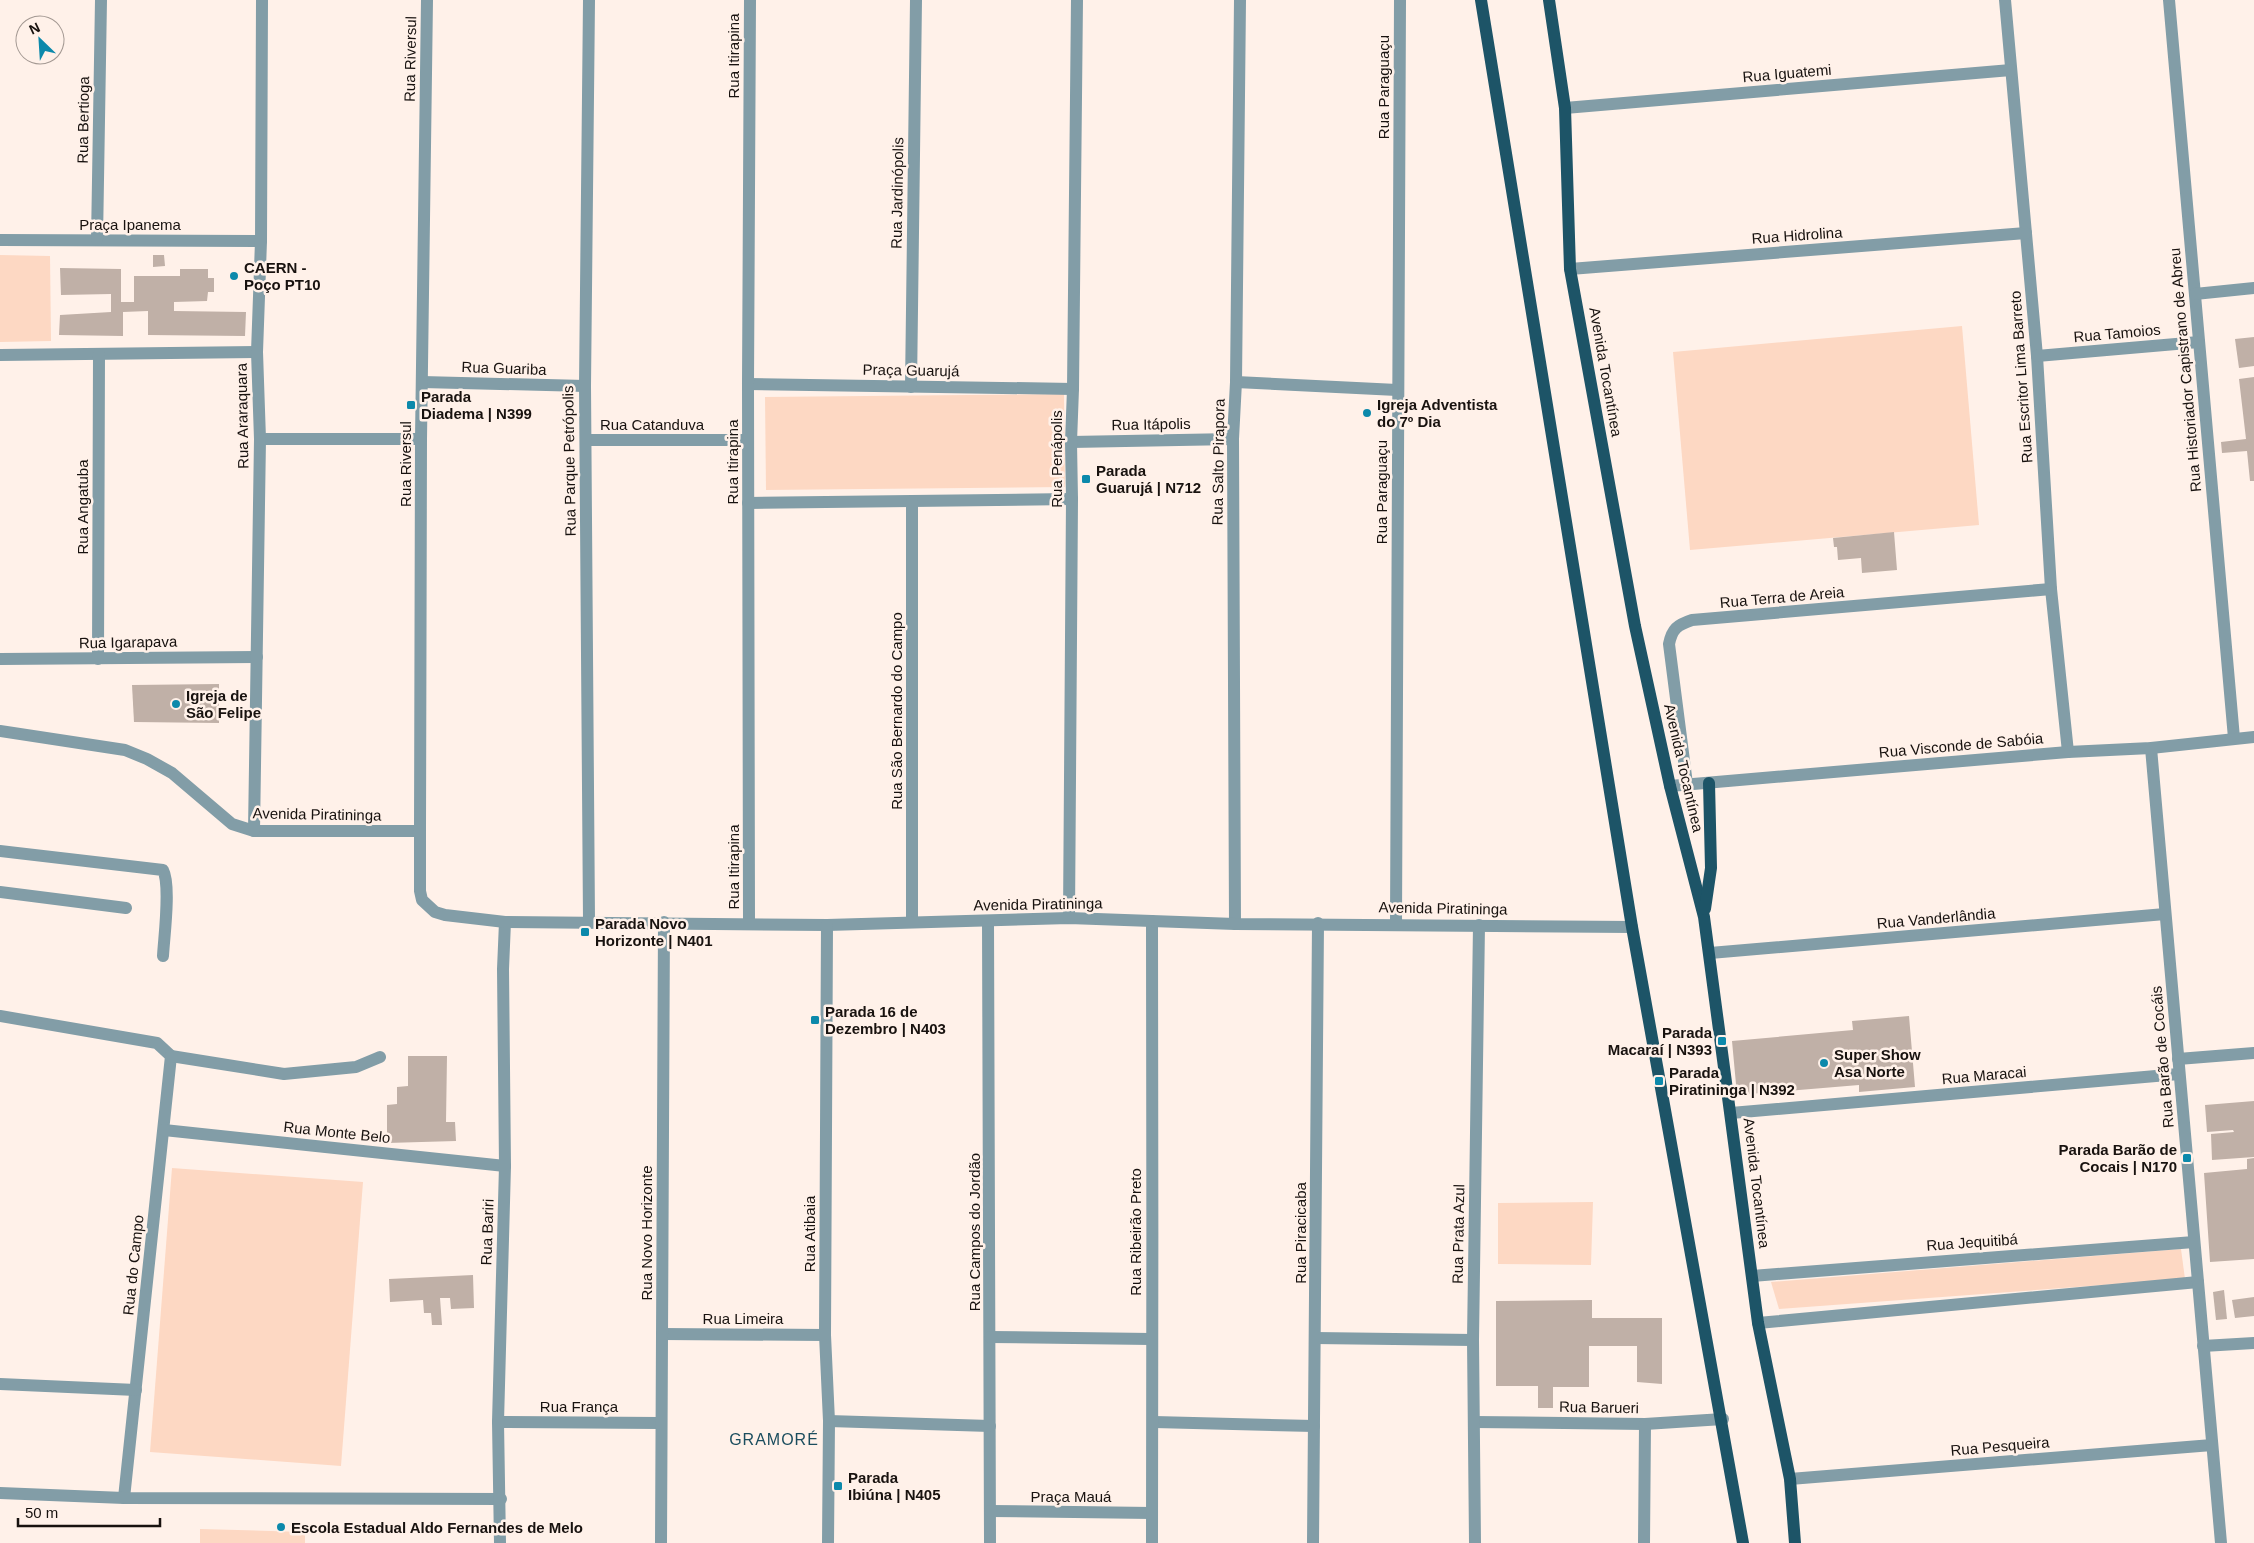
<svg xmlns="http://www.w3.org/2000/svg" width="2254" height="1543" font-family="Arial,sans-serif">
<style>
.green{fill:#fdd8c3}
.building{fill:#c0b0a7}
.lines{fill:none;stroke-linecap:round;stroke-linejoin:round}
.minor{stroke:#829da7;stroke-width:12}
.tertiary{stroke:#829da7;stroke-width:12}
.primary{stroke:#1d5467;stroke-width:12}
.poi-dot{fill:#0c89ab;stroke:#fff1e9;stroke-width:2}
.labels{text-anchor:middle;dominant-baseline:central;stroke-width:5;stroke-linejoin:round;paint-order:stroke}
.street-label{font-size:15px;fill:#18120f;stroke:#fff1e9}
.poi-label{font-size:15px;font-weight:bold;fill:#18120f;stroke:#fff1e9;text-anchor:start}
.neighbourhood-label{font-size:16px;letter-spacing:1px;fill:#1b4d5e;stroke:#fff1e9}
</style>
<rect width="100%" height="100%" fill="#fff1e9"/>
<g class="green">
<polygon points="0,255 50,256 51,341 0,342"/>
<polygon points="1962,326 1979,525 1690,550 1673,352"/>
<polygon points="1064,394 1065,487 766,490 765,397"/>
<polygon points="172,1168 363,1182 341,1466 150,1452"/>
<polygon points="1593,1202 1591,1265 1498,1264 1498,1203"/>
<polygon points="2181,1249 2185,1279 1779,1309 1771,1282"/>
<polygon points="200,1529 305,1532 305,1543 200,1543"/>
</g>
<g class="building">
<polygon points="153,255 164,255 165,266 153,267"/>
<polygon points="60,268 121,269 121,302 134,302 134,276 180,276 180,269 208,269 208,278 214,278 214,292 208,292 207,301 174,302 174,311 246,312 245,336 148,335 148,311 123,312 123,336 59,335 60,315 111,312 111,294 61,295"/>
<polygon points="2254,337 2254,366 2239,368 2235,339"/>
<polygon points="2254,377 2254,481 2250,481 2247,451 2222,453 2221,442 2246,439 2239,379"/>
<polygon points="1894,532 1897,570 1862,573 1861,558 1838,560 1837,547 1834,547 1833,538"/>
<polygon points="219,684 219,723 134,722 132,685"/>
<polygon points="1909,1016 1915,1087 1859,1092 1859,1085 1737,1095 1732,1041 1853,1030 1852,1021"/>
<polygon points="408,1056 447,1056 446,1122 455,1122 456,1141 387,1143 387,1105 397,1104 397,1087 408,1086"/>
<polygon points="2254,1101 2254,1157 2212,1160 2211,1134 2234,1132 2233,1130 2207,1132 2205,1105"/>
<polygon points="2254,1158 2254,1259 2210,1262 2204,1173 2247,1169 2247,1159"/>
<polygon points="473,1275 474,1308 451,1309 450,1298 440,1298 442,1325 432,1325 431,1313 424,1313 423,1300 390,1302 389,1279"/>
<polygon points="2224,1290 2227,1319 2216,1320 2213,1292"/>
<polygon points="2254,1297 2254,1316 2235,1318 2232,1300"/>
<polygon points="1592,1300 1592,1318 1662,1318 1662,1384 1637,1382 1637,1346 1589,1346 1589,1387 1553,1387 1553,1408 1538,1408 1538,1386 1496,1386 1496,1301"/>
</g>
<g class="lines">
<g class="minor">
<polyline points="2005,0 2037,356 2051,589 2068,752"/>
<polyline points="2169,0 2234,738"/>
<polyline points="1565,108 2011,70"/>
<polyline points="0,240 261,241"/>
<polyline points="97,240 101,0"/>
<polyline points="1570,269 2026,233"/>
<polyline points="2195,294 2254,288"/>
<polyline points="0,355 257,352"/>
<polyline points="2037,356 2199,342"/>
<polyline points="422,382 585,386"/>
<polyline points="1236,382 1397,390"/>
<polyline points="748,384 1073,389"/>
<polyline points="911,387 916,0"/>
<polyline points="260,439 421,439"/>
<polyline points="586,440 748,440"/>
<polyline points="1071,442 1233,439"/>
<polyline points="748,503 1072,499"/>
<polyline points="0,659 257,657"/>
<polyline points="98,659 99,354"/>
<polyline points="0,731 125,750 147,759 172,773 232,824 254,831 420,831"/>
<path d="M 1687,784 L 1669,644 C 1672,629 1677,625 1692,620 L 2051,589"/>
<polyline points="254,831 260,439 257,352 261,241 262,0"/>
<path d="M 0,851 L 163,870 C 171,885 164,937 163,956"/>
<polyline points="0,892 126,908"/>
<polyline points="589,921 585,386 589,0"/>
<polyline points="912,921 912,501"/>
<polyline points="988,921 990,1543"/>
<polyline points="749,923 748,384 750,0"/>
<polyline points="1235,924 1233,439 1236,382 1240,0"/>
<polyline points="1396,924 1400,0"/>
<polyline points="1710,953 2165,914"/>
<polyline points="0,1016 157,1043 171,1056 124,1498"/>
<polyline points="171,1056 284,1074 356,1067 380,1057"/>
<polyline points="2178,1059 2254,1053"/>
<polyline points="1731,1113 2179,1074"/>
<polyline points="164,1130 505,1166"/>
<polyline points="1752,1276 2194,1242"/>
<polyline points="1758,1323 2198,1282"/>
<polyline points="662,1334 825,1335"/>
<polyline points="990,1337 1151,1339"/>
<polyline points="1315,1338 1473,1340"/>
<polyline points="2203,1346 2254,1343"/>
<polyline points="0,1384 136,1390"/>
<polyline points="829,1421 990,1426"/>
<polyline points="498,1422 660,1423"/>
<polyline points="1154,1422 1314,1426"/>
<polyline points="1474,1422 1645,1424 1723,1419"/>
<polyline points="1790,1479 2212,1445"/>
<polyline points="0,1493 124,1498 501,1499"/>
<polyline points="990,1511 1152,1513"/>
<polyline points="500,1543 498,1422 505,1166 503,969 505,922"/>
<polyline points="661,1543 664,922"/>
<path d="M 1152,1543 C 1153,1336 1152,1128 1152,921"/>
<polyline points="1313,1543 1318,923"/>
<polyline points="1475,1543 1473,1340 1479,925"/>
<polyline points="1644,1543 1645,1424"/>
</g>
<g class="tertiary">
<polyline points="427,0 421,439 420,831 420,891 422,900 435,912 445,915 505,922 827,925 1069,918 1235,924 1632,927"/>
<polyline points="2151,748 2221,1543"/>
<polyline points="1670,786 2068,752 2151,748 2254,737"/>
<polyline points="1069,918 1072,499 1071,442 1073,389 1077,0"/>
<polyline points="827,925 825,1335 829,1421 828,1543"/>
</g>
<g class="primary">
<polyline points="1481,0 1632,927 1743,1543"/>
<polyline points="1549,0 1565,108 1570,269 1635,626 1670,786 1704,917 1758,1323 1790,1479 1795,1543"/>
<polyline points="1705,909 1711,868 1709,783"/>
</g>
</g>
<g class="poi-dot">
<circle cx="234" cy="276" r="5"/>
<rect x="406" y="400" width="10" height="10" rx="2.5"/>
<circle cx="1367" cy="413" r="5"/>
<rect x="1081" y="474" width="10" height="10" rx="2.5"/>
<circle cx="176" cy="704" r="5"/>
<rect x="580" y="927" width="10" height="10" rx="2.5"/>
<rect x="810" y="1015" width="10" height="10" rx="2.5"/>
<rect x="1717" y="1036" width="10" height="10" rx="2.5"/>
<circle cx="1824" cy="1063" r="5"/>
<rect x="1654" y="1076" width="10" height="10" rx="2.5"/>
<rect x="2182" y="1153" width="10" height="10" rx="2.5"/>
<rect x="833" y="1481" width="10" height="10" rx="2.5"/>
<circle cx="281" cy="1527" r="5"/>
</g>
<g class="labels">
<g class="street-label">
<text transform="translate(733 56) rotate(-90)">Rua Itirapina</text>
<text transform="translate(410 59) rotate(-89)">Rua Riversul</text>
<text transform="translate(1787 73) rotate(-5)">Rua Iguatemi</text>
<text transform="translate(1383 87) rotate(-90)">Rua Paraguaçu</text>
<text transform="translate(83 120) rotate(-89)">Rua Bertioga</text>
<text transform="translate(897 193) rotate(-89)">Rua Jardinópolis</text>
<text x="130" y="224">Praça Ipanema</text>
<text transform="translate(1797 235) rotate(-4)">Rua Hidrolina</text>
<text transform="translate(2117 333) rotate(-5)">Rua Tamoios</text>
<text transform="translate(504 368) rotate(2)">Rua Guariba</text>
<text transform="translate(911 370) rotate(1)">Praça Guarujá</text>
<text transform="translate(2185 370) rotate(-95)">Rua Historiador Capistrano de Abreu</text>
<text transform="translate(1606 372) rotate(80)">Avenida Tocantínea</text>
<text transform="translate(2021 377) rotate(-94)">Rua Escritor Lima Barreto</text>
<text transform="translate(242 416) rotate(-91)">Rua Araraquara</text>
<text x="652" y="424">Rua Catanduva</text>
<text transform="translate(1151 424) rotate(-1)">Rua Itápolis</text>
<text transform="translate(1056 459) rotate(-90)">Rua Penápolis</text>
<text transform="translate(569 461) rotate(-91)">Rua Parque Petrópolis</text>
<text transform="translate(732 462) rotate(-90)">Rua Itirapina</text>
<text transform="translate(1218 462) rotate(-89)">Rua Salto Pirapora</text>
<text transform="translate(405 464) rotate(-90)">Rua Riversul</text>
<text transform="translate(1381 492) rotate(-90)">Rua Paraguaçu</text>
<text transform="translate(82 507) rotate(-90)">Rua Angatuba</text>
<text transform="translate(1782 597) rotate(-5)">Rua Terra de Areia</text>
<text transform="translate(128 642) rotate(-1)">Rua Igarapava</text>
<text transform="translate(896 711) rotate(-90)">Rua São Bernardo do Campo</text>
<text transform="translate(1961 745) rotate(-5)">Rua Visconde de Sabóia</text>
<text transform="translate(1684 768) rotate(77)">Avenida Tocantínea</text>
<text transform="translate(317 814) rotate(1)">Avenida Piratininga</text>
<text transform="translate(733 867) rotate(-90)">Rua Itirapina</text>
<text transform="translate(1038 904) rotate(-1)">Avenida Piratininga</text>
<text transform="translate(1443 908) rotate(1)">Avenida Piratininga</text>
<text transform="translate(1936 918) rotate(-5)">Rua Vanderlândia</text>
<text transform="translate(2162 1057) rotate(-95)">Rua Barão de Cocáis</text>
<text transform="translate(1984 1075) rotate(-5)">Rua Maracai</text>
<text transform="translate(337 1132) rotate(6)">Rua Monte Belo</text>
<text transform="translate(1757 1183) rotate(83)">Avenida Tocantínea</text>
<text transform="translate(487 1232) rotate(-88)">Rua Bariri</text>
<text transform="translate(974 1232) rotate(-90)">Rua Campos do Jordão</text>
<text transform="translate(1135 1232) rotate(-90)">Rua Ribeirão Preto</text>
<text transform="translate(646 1233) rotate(-90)">Rua Novo Horizonte</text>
<text transform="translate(1300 1233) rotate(-90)">Rua Piracicaba</text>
<text transform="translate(809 1234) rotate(-90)">Rua Atibaia</text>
<text transform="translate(1458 1234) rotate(-89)">Rua Prata Azul</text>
<text transform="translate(1972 1242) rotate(-4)">Rua Jequitibá</text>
<text transform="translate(133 1265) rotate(-84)">Rua do Campo</text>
<text x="743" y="1318">Rua Limeira</text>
<text x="579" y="1406">Rua França</text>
<text transform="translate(1599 1407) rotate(1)">Rua Barueri</text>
<text transform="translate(2000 1446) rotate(-5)">Rua Pesqueira</text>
<text x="1071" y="1496">Praça Mauá</text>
</g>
<g class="poi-label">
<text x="244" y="267">CAERN -<tspan x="244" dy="17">Poço PT10</tspan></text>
<text x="421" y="396">Parada<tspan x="421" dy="17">Diadema | N399</tspan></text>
<text x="1377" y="404">Igreja Adventista<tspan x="1377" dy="17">do 7º Dia</tspan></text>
<text x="1096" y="470">Parada<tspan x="1096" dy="17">Guarujá | N712</tspan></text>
<text x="186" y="695">Igreja de<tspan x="186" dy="17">São Felipe</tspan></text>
<text x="595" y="923">Parada Novo<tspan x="595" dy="17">Horizonte | N401</tspan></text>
<text x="825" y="1011">Parada 16 de<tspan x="825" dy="17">Dezembro | N403</tspan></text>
<text x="1712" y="1032" text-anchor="end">Parada<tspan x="1712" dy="17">Macaraí | N393</tspan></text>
<text x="1834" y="1054">Super Show<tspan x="1834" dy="17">Asa Norte</tspan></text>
<text x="1669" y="1072">Parada<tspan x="1669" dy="17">Piratininga | N392</tspan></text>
<text x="2177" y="1149" text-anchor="end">Parada Barão de<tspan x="2177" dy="17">Cocais | N170</tspan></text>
<text x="848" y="1477">Parada<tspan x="848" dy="17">Ibiúna | N405</tspan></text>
<text x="291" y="1527">Escola Estadual Aldo Fernandes de Melo</text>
</g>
<g class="neighbourhood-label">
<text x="774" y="1439">GRAMORÉ</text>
</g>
</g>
<g transform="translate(40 40) rotate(335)"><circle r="24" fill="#fff1e9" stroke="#a39892"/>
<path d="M0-4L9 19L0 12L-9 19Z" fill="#0c89ab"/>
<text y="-8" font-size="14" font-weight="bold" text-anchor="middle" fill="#18120f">N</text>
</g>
<path d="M18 1518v8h142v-8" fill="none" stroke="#18120f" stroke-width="2.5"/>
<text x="25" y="1518" font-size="15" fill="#18120f" stroke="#fff1e9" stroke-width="4" paint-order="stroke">50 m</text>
</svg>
